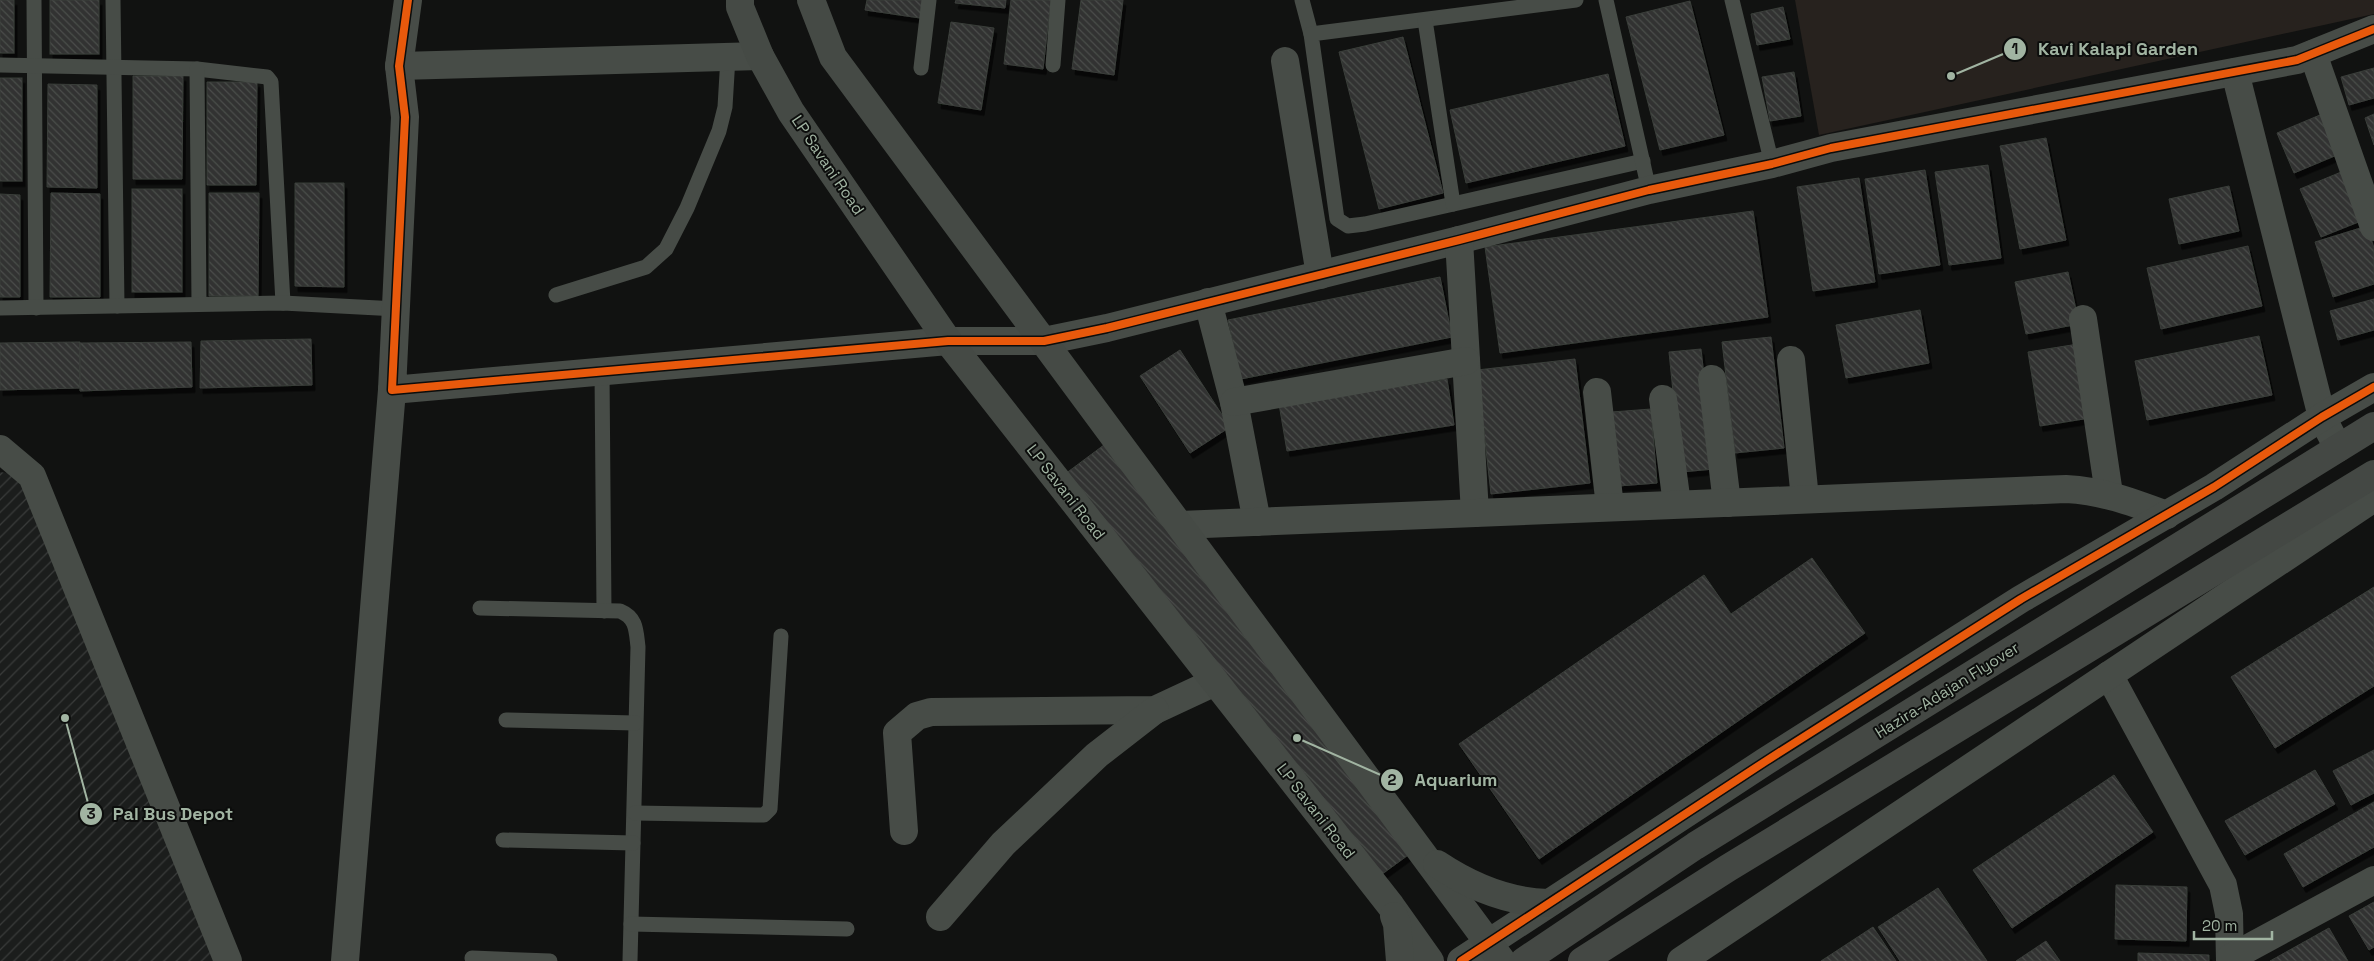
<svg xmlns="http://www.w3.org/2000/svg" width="2374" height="961" font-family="'Space Grotesk',sans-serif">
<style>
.industrial{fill:url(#industrial-furrows)}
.park{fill:#27221e}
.building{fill:url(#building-back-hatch);stroke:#3a3e3a;filter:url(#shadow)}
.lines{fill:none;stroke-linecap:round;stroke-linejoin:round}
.service{stroke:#474c47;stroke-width:15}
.minor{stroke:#474c47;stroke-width:28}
.tertiary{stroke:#474c47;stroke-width:28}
.secondary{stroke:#454a45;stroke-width:28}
.trunk{stroke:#444844;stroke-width:28}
.cycleway-casing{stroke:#0c0d0c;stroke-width:11}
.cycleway{stroke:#e8590c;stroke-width:8}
.labels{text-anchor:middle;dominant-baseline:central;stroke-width:4;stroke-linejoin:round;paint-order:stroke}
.street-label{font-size:16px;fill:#a1b4a2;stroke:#0c0d0c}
.leader{fill:none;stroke:#a1b4a2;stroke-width:2}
.callout-dot{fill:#a1b4a2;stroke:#0c0d0c;stroke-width:2}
.mark-label{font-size:15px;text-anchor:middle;font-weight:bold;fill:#111}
.callout-label{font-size:18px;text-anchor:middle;font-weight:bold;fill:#a1b4a2;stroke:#0c0d0c;stroke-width:4;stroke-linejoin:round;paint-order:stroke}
</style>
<defs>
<pattern id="industrial-furrows" width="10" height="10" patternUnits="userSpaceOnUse" patternTransform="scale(1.25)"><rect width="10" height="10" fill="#1b1d1c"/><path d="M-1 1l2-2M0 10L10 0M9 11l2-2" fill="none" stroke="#393b3a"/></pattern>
<pattern id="building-back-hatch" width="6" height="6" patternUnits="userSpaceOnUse" patternTransform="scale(1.25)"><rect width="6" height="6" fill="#303230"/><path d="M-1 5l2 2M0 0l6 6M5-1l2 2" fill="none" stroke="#4b4d4b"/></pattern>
<filter id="shadow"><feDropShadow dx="3" dy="5.5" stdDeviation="0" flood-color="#0009"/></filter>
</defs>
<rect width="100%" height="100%" fill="#111211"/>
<polygon class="industrial" points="0,472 32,476 228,961 0,961"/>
<polygon class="park" points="1795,0 2374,0 2374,14 1819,135"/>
<g class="building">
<rect x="0" y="0" width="14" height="53"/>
<rect x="50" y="0" width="49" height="54"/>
<polygon points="867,0 922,0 920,18 865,10"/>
<polygon points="956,0 1006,0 1005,8 955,3"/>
<polygon points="1011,0 1051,0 1043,69 1004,64"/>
<polygon points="1081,0 1123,0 1114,75 1072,69"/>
<polygon points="1690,1 1724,135 1660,150 1626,17"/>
<polygon points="1783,7 1790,39 1757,45 1751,14"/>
<polygon points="951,22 994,28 981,110 938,103"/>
<polygon points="1403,37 1443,193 1379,209 1339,52"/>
<polygon points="2374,68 2374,98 2349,105 2341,77"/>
<polygon points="1794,72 1801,116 1770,121 1762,77"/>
<polygon points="1608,74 1625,146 1466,183 1450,110"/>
<polygon points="133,76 183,76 182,179 133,179"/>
<rect x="0" y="78" width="22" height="103"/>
<polygon points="207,82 257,82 256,185 207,185"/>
<polygon points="48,84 97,85 97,188 47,187"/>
<polygon points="2374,114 2374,145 2365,118"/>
<polygon points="2320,115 2337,155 2294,173 2277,133"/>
<polygon points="2046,138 2066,240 2020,249 2000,146"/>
<polygon points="1988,165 2001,258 1949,265 1935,172"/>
<polygon points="1925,170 1940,265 1879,274 1865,179"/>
<polygon points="2346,170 2366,219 2321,237 2300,189"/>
<polygon points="1859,178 1875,282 1813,291 1797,187"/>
<polygon points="295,183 344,183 344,287 295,286"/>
<polygon points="2229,186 2239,231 2179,244 2169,199"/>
<rect x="132" y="189" width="50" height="103"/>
<polygon points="51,193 100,194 100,297 50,297"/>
<polygon points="209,193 259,193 258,296 209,296"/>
<polygon points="0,194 20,195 20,297 0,297"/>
<polygon points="1753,211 1768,317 1500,353 1485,247"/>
<polygon points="2367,226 2374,248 2374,284 2333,297 2315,242"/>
<polygon points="2248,246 2262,306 2161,329 2147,268"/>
<polygon points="2068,272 2079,324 2026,334 2015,282"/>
<polygon points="1440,277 1452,337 1241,379 1228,320"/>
<polygon points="2374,299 2374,330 2338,340 2330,311"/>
<polygon points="1920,310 1929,363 1846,378 1836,325"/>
<polygon points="2259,336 2272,395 2147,420 2135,361"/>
<polygon points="1771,337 1784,448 1735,453 1722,342"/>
<polygon points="311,339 312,385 200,388 201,341"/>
<polygon points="80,342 80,388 0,390 0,343"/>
<polygon points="191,342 192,387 80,391 80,343"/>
<polygon points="2078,344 2090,418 2040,426 2028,352"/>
<polygon points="1701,349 1714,469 1681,472 1669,352"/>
<polygon points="1180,350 1230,427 1190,453 1140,376"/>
<polygon points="1575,359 1590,483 1491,494 1477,370"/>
<polygon points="1447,379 1454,425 1287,451 1279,404"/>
<polygon points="1651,409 1657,483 1619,486 1612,412"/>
<polygon points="1112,439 1415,850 1363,888 1061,477"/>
<polygon points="1812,558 1865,633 1539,859 1459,744 1704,575 1731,614"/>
<polygon points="2374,587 2374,686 2275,748 2231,677"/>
<polygon points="2374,750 2374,793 2351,805 2333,771"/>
<polygon points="2315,770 2335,804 2245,855 2225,821"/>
<polygon points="2114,775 2153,832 2012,928 1973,870"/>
<polygon points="2374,802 2374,847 2303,887 2284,854"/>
<polygon points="2116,885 2187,887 2186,941 2115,939"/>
<polygon points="1938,888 1987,961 1900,961 1878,927"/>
<polygon points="2374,902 2374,947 2369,950 2349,916"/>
<polygon points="1873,927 1896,961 1821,961"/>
<polygon points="2329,928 2348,961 2270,961"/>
<polygon points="2046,941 2060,961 2016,961"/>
<polygon points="2138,953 2209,955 2209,961 2138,961"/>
</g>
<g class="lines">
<g class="service">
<polyline points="34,0 36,308"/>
<polyline points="113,0 117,306"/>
<polyline points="1302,0 1311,34"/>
<polyline points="1576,0 1311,34 1337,219 1348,226 1365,224 1643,161"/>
<polyline points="1606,0 1649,190"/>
<polyline points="1732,0 1772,164"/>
<polyline points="1425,20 1453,204"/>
<polyline points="0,65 197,69 267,77 271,82 283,303"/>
<polyline points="1053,65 1058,0"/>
<polyline points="921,68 929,0"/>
<polyline points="197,69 199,304"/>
<polyline points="556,295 646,267 666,249 687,208 719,131 725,107 728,57"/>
<polyline points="0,308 283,303 397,309"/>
<polyline points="602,371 604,611"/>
<path d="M 480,608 L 620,611 C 637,618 636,631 638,647 L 630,961"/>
<polyline points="506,720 635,723"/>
<polyline points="635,813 755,815 764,815 770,809 781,636"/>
<polyline points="503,840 633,843"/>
<polyline points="631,924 847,929"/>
<polyline points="472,958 550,961"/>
</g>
<g class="minor">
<polyline points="408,0 399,66 405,117 392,390 948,341 1044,341 1107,328 1459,240 1649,190 1772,164 1831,148 2297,60 2374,29"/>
<polyline points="2313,54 2374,227"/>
<polyline points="1285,61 1320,275"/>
<polyline points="399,66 760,56"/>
<polyline points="2235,72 2322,417 2338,448"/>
<polyline points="1459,240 1475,513"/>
<polyline points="1208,302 1234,402 1257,522"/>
<polyline points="2083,319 2109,494"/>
<polyline points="1791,360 1805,499"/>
<polyline points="1712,379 1727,503"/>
<polyline points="1597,392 1610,507"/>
<polyline points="1663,399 1677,504"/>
<polyline points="1234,402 1466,361"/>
<polyline points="0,449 32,476 228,961"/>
<path d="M 1180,525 L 2066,489 C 2103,491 2132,502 2167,515"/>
<polyline points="2109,675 2223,885 2229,914 2230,961"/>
<polyline points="904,831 897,733 917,716 931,712 1155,710 1215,682"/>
<polyline points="940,917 1003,844 1097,755 1155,710"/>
<polyline points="2230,958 2374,880"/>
<polyline points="345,961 392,390"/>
</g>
<g class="tertiary">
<polyline points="1461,961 1766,761 2021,599 2214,487 2322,417 2374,387"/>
<polyline points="1681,961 2374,498"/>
</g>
<g class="secondary">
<polyline points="740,0 740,7 760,56 791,112 948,341 1391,906 1430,961"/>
<polyline points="811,0 833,57 1502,961"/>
<path d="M 1437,864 C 1470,886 1508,902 1548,903"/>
<polyline points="1394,916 1397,924 1400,961"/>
</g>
<g class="trunk">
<polyline points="1524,961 1695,846 2374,426"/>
<polyline points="1582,961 1728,868 2374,474"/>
</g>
<g class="cycleway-casing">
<g id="cycleway">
<polyline points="408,0 399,66 405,117 392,390 948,341 1044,341 1107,328 1459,240 1649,190 1772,164 1831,148 2297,60 2374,29"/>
<polyline points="1461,961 1766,761 2021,599 2214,487 2322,417 2374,387"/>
</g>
</g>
<use href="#cycleway" class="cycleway"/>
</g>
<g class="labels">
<g class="street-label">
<text transform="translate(828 165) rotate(56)">LP Savani Road</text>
<text transform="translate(1066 492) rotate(52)">LP Savani Road</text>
<text transform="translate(1947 690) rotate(-32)">Hazira-Adajan Flyover</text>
<text transform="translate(1316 811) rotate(52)">LP Savani Road</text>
</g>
</g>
<path class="leader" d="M1951 76L2015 49M1297 738L1392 780M65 718L91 814"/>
<g class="callout-dot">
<circle cx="1951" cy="76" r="5"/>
<circle cx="1297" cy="738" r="5"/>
<circle cx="65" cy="718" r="5"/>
<circle cx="2015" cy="49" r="12"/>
<circle cx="1392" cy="780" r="12"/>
<circle cx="91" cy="814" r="12"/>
</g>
<g class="mark-label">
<text x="2015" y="54">1</text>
<text x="1392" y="785">2</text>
<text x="91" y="819">3</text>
</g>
<g class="callout-label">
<text x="2118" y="55">Kavi Kalapi Garden</text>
<text x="1456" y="786">Aquarium</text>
<text x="173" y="820">Pal Bus Depot</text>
</g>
<path d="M2194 931v8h78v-8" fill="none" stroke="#a1b4a2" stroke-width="2.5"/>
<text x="2202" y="931" font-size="15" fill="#a1b4a2" stroke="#0c0d0c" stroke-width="4" paint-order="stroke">20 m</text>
</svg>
